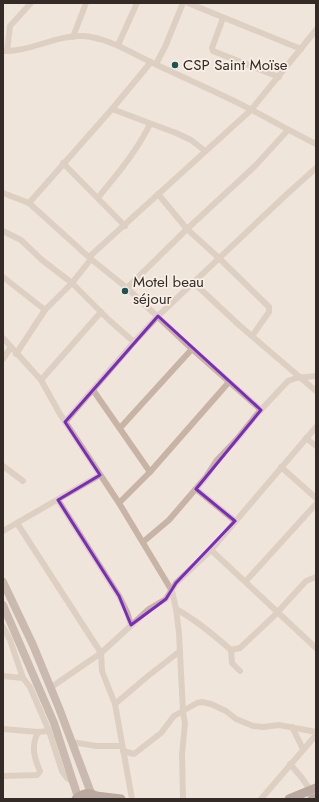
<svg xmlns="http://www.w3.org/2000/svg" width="319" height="802" font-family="Jost,sans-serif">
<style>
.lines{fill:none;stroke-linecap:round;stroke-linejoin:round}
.minor{stroke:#c8b4a6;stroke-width:6}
.secondary{stroke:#9b8378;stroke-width:8}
.primary{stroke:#766158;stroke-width:9}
.marked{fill:none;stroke:#7b2cbf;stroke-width:3;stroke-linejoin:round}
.poi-dot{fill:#1e5354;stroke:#f8efe6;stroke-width:1.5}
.labels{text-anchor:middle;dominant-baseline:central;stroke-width:3.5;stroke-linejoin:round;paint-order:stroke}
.poi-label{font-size:15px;fill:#342b27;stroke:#f8efe6;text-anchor:start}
</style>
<rect width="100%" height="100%" fill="#f0e5da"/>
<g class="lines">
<g class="minor">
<polyline points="188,3 301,49"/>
<polyline points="223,18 212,48 213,51 279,77"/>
<polyline points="73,37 86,3"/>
<polyline points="118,45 137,3"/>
<path d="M 3,51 C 31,52 55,35 83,36 C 109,38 131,53 153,63 C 186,79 220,93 252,110 C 273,121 294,133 316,144"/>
<polyline points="7,51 10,26 31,3"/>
<polyline points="156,64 165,47 183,3"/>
<polyline points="112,109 176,133 191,140 205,151"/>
<polyline points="63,163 125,226"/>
<polyline points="3,193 29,203 91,259 127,288 192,349 261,410"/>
<polyline points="158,194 187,229 220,259 269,307 269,312 252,336"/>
<path d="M 98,198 C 117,174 137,151 150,124"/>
<polyline points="29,203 112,109 151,62"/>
<polyline points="3,231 21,240 42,260 72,283 109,320 134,342"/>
<polyline points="89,257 251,110 316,30"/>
<polyline points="3,277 45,310"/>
<polyline points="194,283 239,325 316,391"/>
<polyline points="127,288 187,229 255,166 288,130"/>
<polyline points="3,338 41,380 60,414 119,503 172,591 176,609 179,633 183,712 185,723 182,755 183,799"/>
<polyline points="16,354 45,310 72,283 91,259"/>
<polyline points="3,359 11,347"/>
<polyline points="41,380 101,312"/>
<polyline points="93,390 150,472 229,382"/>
<polyline points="65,422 134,342 158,316 287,194 316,168"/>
<polyline points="120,428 192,349"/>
<polyline points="306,438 316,446"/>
<polyline points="3,466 23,481"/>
<polyline points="281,467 316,498"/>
<polyline points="196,489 235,521"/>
<polyline points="58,500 119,596 127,612 131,625"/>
<polyline points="119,503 150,472"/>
<polyline points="17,523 101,653 102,671 115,704 132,799"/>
<polyline points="3,531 100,475"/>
<polyline points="143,542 169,520 206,477 217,460 237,439 257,414 288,381 296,378 316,376"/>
<polyline points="211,550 316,648"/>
<polyline points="246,581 316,504"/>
<path d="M 176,609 C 196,620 214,635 231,650 L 232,663 L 240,671"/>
<polyline points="3,627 10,640 23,678 30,687 49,731 62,771 67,778 73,782"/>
<polyline points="231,650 240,648 274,616 306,581 316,577"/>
<polyline points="3,676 23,678"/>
<polyline points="50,688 101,653 149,609 166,599 176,583 211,550 316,427"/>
<polyline points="115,704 148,676 180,651"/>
<polyline points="292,727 303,749"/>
<polyline points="3,729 38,732 49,731"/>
<polyline points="72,742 96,746 122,746"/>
<polyline points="123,751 134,754 161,733 174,716 197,703 202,702 211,704 226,711 236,719 253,726 263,727 279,725 316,732"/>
<polyline points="290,764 302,778 311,791"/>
<path d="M 3,776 L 37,775 L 39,773 L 40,771 C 34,758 31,746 38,732"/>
<polyline points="261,799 316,735"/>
</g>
<g class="secondary">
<polyline points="3,582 33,645 59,708 91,793"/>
<polyline points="3,605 54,723 78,797"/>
</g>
<g class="primary">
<polyline points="96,796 121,799"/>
<path d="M 76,799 C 84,792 92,792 100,799"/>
<polyline points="289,799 316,788"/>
<polyline points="312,799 316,798"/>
</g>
</g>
<path d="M0 0H319V802H0ZM 158,316 L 261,410 L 196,489 L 235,521 L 176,583 L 166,599 L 131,625 L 119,596 L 58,500 L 100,475 L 65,422 Z" fill="#f0e5da" fill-opacity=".55" fill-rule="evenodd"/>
<path class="marked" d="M 158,316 L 261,410 L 196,489 L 235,521 L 176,583 L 166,599 L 131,625 L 119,596 L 58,500 L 100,475 L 65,422 Z"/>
<g class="poi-dot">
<circle cx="175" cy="65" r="4"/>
<circle cx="125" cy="291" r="4"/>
</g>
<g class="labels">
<g class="poi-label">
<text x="183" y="65">CSP Saint Moïse</text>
<text x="133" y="282">Motel beau<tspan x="133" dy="17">séjour</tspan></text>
</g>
</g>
<rect width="319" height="802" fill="none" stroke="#342b27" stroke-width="8"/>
</svg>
